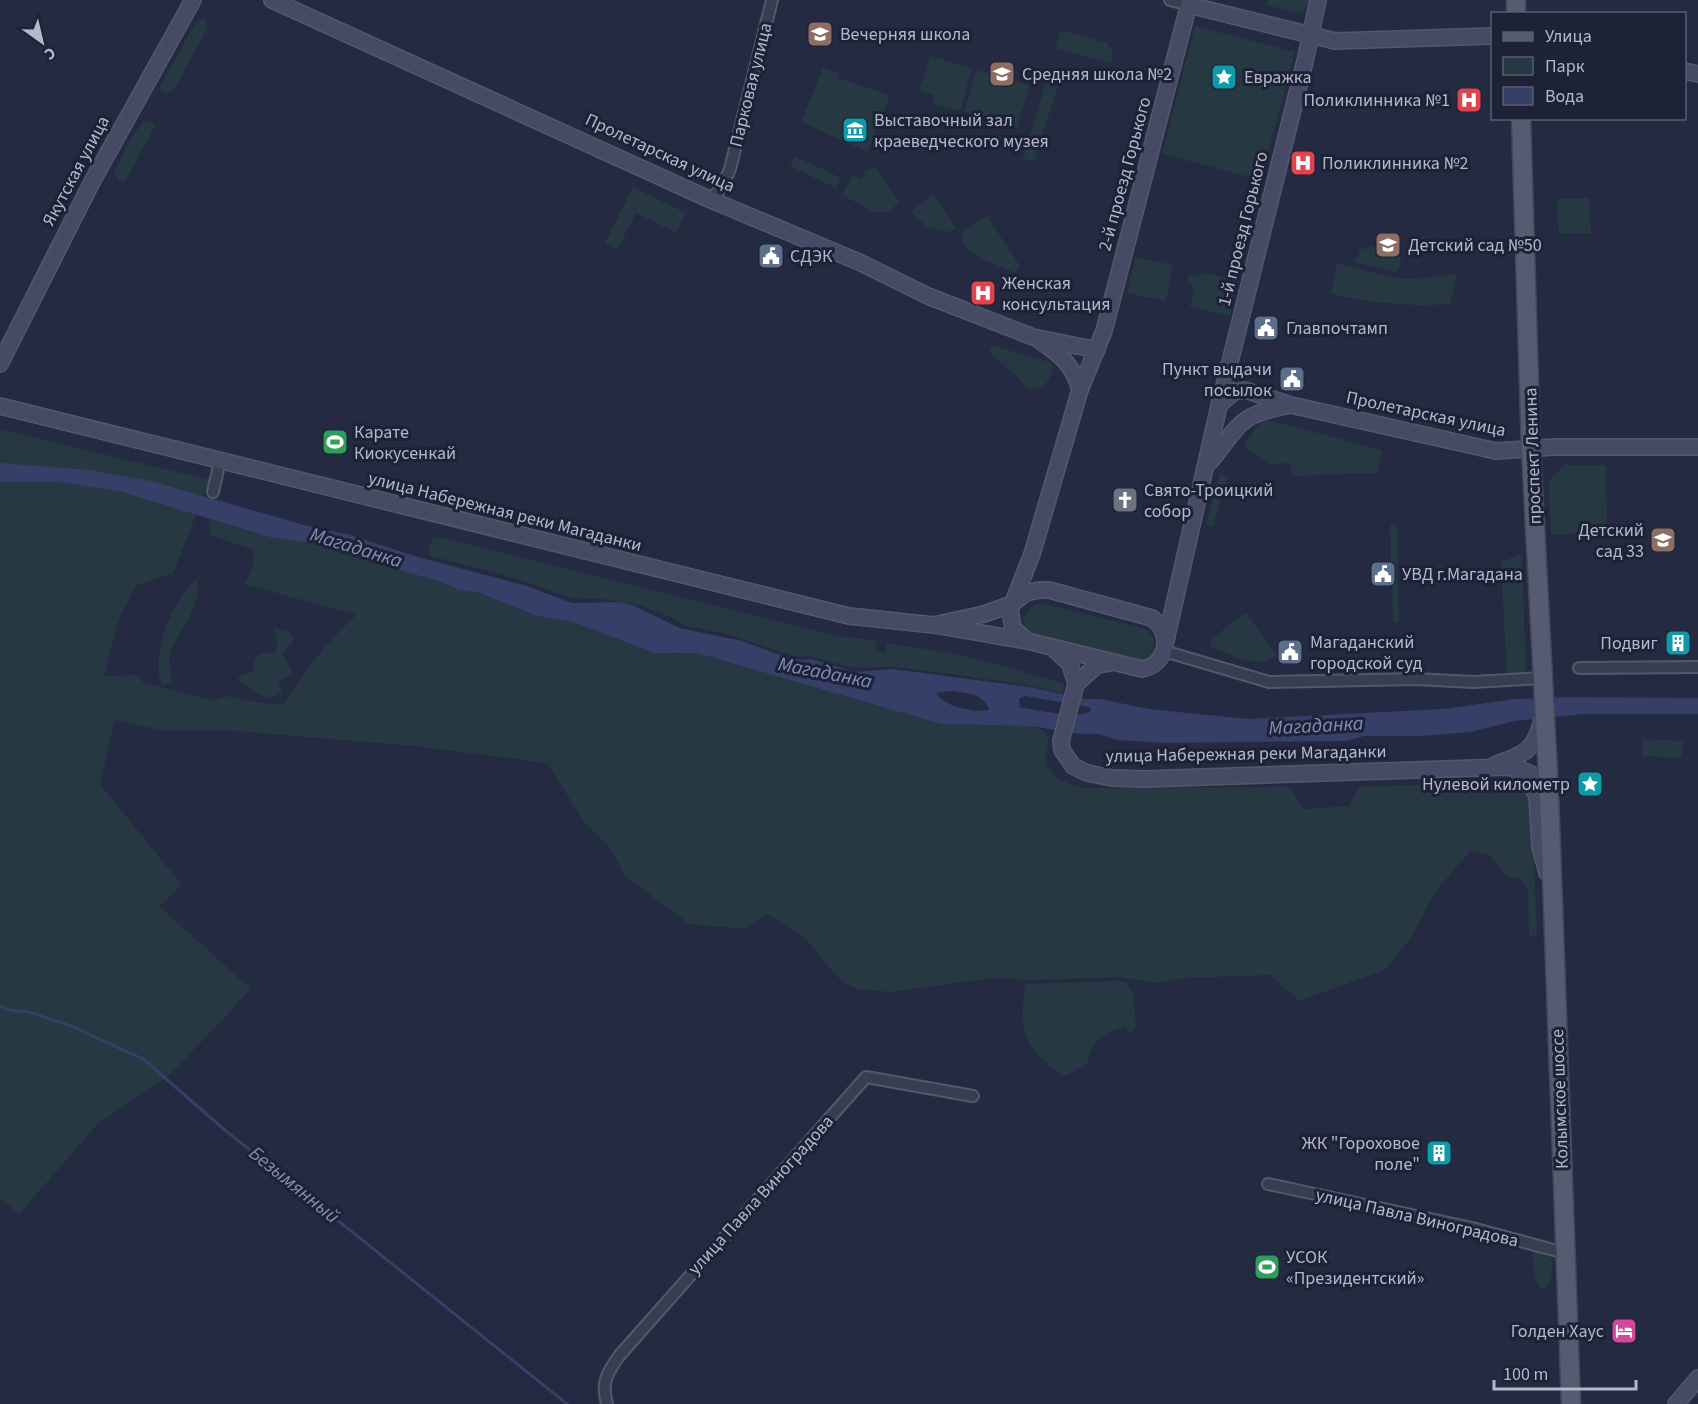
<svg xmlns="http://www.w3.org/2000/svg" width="1698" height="1404" font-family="'Source Sans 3',sans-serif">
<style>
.green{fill:#263842}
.water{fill:#353f67;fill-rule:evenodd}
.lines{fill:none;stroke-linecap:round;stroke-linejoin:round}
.stream{stroke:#353f67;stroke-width:3}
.street-casing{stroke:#53586b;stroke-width:14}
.secondary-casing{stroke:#53586b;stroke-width:18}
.primary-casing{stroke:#41465a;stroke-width:21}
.street{stroke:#383d50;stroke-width:10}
.secondary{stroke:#464a64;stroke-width:15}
.primary{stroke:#565b71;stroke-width:18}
.labels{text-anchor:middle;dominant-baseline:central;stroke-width:6;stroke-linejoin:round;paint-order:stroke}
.poi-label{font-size:18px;fill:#b4b8cb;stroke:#1d2236;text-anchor:start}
.street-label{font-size:18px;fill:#b4b8cb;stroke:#1d2236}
.water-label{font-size:20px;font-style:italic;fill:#828db8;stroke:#1d2236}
</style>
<rect width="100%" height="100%" fill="#242a41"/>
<g class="green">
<polygon points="1268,0 1310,0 1302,14 1267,5"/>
<polygon points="200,19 205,20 208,27 174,90 165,94 159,90 161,85 196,22"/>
<polygon points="1195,26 1295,52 1261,180 1162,154"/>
<polygon points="1061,30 1108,43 1113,54 1111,64 1055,48"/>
<polygon points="930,56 972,68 960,111 933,104 935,96 919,91"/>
<polygon points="823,68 839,73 838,78 890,95 868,152 801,122"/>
<polygon points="976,70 1030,85 1017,128 964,112"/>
<polygon points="1047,79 1059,83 1034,162 1023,158"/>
<polygon points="144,120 153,122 155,126 125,182 119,180 114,173 130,140"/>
<polygon points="795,156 841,178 836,188 790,166"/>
<polygon points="876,168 899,202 889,212 874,212 842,195 853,175 860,179 866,169"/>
<polygon points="633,187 686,213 676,233 636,213 617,250 605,243"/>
<polygon points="933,195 956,228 949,232 928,228 910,211"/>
<polygon points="1589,198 1591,233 1559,234 1557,199"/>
<path d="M 987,216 L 1020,266 L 1015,273 C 1000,265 956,254 962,232 Z"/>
<polygon points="1399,242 1401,264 1396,273 1355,262 1361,249"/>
<polygon points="1135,257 1173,265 1166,301 1127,293"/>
<path d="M 1337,263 L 1390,277 L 1412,279 L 1457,274 L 1457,276 L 1450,304 C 1409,307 1371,303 1331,294 Z"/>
<polygon points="1201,272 1238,281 1230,316 1190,307 1194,288 1187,281 1189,274 1199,276"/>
<path d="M 991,345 L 1049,362 L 1053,366 C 1052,379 1043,392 1028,388 L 989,351 Z"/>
<polygon points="1268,420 1382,450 1378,473 1292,476 1291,463 1268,464 1244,445 1258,425"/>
<path d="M 0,429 L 210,480 L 173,573 L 137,585 L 119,618 L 104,676 L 135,675 L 143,682 L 213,701 L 227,696 L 262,703 L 285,704 C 305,670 327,642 356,615 L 244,584 L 251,572 L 255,550 L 210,535 L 208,519 L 269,537 L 332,546 L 385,566 L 441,582 L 459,590 L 477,592 L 537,616 L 573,622 L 673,654 L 689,652 L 697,653 L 941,724 L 1030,726 L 1045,731 C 1050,740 1048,744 1046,754 C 1043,777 1068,784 1085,788 L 1290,787 L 1304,809 L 1349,806 L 1359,787 L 1518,781 L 1531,791 L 1537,935 L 1534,938 L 1529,935 L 1528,892 L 1520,878 L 1508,877 L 1489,855 L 1471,850 L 1435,892 L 1411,938 L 1385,970 L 1299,1001 L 1270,975 L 1187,978 L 1157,983 L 1119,977 L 1032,980 L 994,978 L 890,992 L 857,989 L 843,982 L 832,971 L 805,938 L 767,914 L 746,929 L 689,924 L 626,877 L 608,845 L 585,823 L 547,763 L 413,746 L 225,730 L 160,730 L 115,720 L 100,784 L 182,885 L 159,906 L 251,989 L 171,1074 L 98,1124 L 19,1214 L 0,1198 Z"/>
<polygon points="1564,465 1606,465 1607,532 1551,535 1548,483"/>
<polygon points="1220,474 1228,476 1213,527 1206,525"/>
<polygon points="1390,525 1397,525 1399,622 1393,622"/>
<polygon points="439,537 838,636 876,641 875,651 885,653 887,643 957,654 1043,677 1062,683 1064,687 1062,693 1021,684 934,672 893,667 854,668 812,657 794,656 723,633 685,626 674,618 638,605 602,599 573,598 501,574 430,556 428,549 433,538"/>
<polygon points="1522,554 1526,679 1507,680 1501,562"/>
<path d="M 197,579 C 202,609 179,628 170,654 C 168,662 171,674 172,682 L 163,686 C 148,660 174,595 197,579 Z"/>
<polygon points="1041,603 1145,629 1154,637 1154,653 1140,662 1034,635 1026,629 1023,618 1031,606"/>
<path d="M 1246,613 L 1277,656 C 1256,670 1232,654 1210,647 L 1212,638 Z"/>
<polygon points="273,628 288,631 294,639 283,655 294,673 280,681 278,684 283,692 269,699 257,694 237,680 240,676 254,670 254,660 260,653 275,653 277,640"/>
<polygon points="1643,739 1683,741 1682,758 1642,756"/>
<path d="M 1118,981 L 1127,983 L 1133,993 L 1136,1026 L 1130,1034 L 1125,1026 C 1105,1033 1091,1039 1088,1062 L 1066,1076 C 1045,1064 1025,1048 1023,1022 C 1021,1010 1025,996 1025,984 Z"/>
<path d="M 1544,1242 L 1549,1245 C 1552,1260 1557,1282 1541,1290 C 1534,1279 1529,1256 1536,1244 Z"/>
</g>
<path class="water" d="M 0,463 L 89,470 L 151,481 L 304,525 L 350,535 L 418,557 L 527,586 L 572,603 L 619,602 L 632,605 L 680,628 L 742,641 L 774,653 L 800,660 L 812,659 L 855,672 L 892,669 L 1029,687 L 1086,699 L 1101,699 L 1148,709 L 1248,719 L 1443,709 L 1515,699 L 1564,697 L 1698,698 L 1698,714 L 1584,714 L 1515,721 L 1471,732 L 1422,736 L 1364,736 L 1346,741 L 1165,743 L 1117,740 L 1098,734 L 1080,734 L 1030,726 L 941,724 L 697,653 L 655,653 L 573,622 L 537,616 L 477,592 L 459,590 L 441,582 L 385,566 L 332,546 L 269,537 L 119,491 L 59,482 L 0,482 ZM 951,691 C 965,693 984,693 989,710 C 973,713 945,707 936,693 ZM 1025,696 L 1089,707 L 1091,710 C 1084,720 1033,710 1020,707 L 1019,699 Z"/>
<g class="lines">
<polyline class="stream" points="0,1006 9,1010 29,1012 71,1026 143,1059 226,1131 567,1404"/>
<g class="street-casing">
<g id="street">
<polyline points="1170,0 1189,5"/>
<polyline points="711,200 722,187 730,169 772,0"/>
<polyline points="213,492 220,461"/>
<polyline points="1164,651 1269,682 1416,679 1473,682 1543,678"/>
<polyline points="1579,668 1698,667"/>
<polyline points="1268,1184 1472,1228 1565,1253"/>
<path d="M 607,1404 C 601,1383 607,1373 619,1356 L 866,1077 L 973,1096"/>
</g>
</g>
<g class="secondary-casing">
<g id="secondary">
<polyline points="272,0 711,200 859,262 928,296 1033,337 1097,350"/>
<polyline points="1189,5 1335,41 1492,36"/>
<polyline points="1684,71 1698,74"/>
<path d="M 1040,341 C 1061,355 1073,365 1080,390"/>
<polyline points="0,364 93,180 193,0"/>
<polyline points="1219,405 1234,392 1245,390 1291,405 1496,451 1554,447 1698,447"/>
<path d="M 0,406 L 849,616 L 934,625 L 1027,641 L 1142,669 C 1168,664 1173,633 1152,618 L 1049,590 L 1039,590 L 1026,593 L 1012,604 L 984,614 L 934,625"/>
<path d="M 1210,462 C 1242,422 1238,415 1291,405"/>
<polyline points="1166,640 1219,406 1306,57 1318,0"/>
<polyline points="1027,641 1013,628 1010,610 1032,554 1080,390 1104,331 1190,0"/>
<polyline points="1055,650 1070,664 1076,684"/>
<path d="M 1109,663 L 1097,665 L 1076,684 L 1061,741 L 1062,750 L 1073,766 L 1087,773 L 1112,778 L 1145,779 L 1506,767 C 1527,770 1538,774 1549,793"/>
<path d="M 1496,764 C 1525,755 1535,749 1542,720"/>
<polyline points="1520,776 1530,783 1537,796 1540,846 1547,873"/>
<polyline points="1676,1404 1698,1378"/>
</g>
</g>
<g class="primary-casing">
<g id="primary">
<polyline points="1516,0 1516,14"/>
<polyline points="1521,118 1531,450 1549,794 1571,1404"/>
</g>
</g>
<use href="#street" class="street"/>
<use href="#secondary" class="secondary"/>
<use href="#primary" class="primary"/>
</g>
<defs>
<g id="school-square" transform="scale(1.35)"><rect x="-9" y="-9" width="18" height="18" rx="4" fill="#8d6e63" stroke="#1d2236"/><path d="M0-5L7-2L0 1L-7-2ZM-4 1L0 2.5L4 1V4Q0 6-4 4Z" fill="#fff"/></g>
<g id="sight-square" transform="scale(1.35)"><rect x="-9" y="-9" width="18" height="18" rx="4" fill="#0f9aa8" stroke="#1d2236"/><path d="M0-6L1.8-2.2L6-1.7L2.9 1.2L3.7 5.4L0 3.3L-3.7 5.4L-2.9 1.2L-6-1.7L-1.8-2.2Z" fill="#fff"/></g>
<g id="hospital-square" transform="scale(1.35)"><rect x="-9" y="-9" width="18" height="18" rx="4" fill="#e0444e" stroke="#1d2236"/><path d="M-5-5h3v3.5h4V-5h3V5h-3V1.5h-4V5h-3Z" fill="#fff"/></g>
<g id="museum-square" transform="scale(1.35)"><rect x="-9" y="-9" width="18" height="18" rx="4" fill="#0f9aa8" stroke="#1d2236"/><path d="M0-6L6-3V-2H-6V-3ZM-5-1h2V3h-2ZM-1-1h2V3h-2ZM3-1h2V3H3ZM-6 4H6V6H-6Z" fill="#fff"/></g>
<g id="civic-square" transform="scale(1.35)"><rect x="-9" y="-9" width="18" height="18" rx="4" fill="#5c6f8a" stroke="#1d2236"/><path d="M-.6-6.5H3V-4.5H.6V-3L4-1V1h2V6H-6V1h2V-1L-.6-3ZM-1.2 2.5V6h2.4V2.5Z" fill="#fff"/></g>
<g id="stadium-square" transform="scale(1.35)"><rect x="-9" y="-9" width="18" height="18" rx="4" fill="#2e9e5b" stroke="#1d2236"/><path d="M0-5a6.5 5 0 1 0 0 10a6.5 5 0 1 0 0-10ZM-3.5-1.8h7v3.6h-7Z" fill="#fff"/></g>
<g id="church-square" transform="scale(1.35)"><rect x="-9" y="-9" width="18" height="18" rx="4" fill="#6b7280" stroke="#1d2236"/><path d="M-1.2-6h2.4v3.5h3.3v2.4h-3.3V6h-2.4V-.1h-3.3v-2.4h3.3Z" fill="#fff"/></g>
<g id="building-square" transform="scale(1.35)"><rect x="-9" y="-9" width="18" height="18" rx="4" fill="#0f9aa8" stroke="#1d2236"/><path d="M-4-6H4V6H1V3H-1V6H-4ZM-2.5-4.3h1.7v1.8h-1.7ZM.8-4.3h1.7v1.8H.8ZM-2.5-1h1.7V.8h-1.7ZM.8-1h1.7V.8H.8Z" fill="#fff"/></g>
<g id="hotel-square" transform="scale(1.35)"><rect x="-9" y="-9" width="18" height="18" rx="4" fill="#d1479c" stroke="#1d2236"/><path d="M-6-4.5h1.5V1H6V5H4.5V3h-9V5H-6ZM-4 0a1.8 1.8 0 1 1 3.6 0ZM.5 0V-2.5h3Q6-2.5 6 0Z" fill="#fff"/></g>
</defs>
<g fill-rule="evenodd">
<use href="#school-square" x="820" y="34"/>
<use href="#school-square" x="1002" y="74"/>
<use href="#sight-square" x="1224" y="77"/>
<use href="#hospital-square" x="1469" y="100"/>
<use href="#museum-square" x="855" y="130"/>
<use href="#hospital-square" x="1303" y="163"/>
<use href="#school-square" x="1388" y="245"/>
<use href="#civic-square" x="771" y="256"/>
<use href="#hospital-square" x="983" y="293"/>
<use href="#civic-square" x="1266" y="328"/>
<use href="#civic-square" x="1292" y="379"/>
<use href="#stadium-square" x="335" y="442"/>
<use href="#church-square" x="1125" y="500"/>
<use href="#school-square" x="1663" y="540"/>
<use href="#civic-square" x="1383" y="574"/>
<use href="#building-square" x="1678" y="643"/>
<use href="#civic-square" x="1290" y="652"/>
<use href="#sight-square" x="1590" y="784"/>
<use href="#building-square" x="1439" y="1153"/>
<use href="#stadium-square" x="1267" y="1267"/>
<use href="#hotel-square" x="1624" y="1331"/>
</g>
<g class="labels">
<g class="poi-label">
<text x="840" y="34">Вечерняя школа</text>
<text x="1022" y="74">Средняя школа №2</text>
<text x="1244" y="77">Евражка</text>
<text x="1450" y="100" text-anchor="end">Поликлинника №1</text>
<text x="874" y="120">Выставочный зал<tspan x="874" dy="21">краеведческого музея</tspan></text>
<text x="1322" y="163">Поликлинника №2</text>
<text x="1408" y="245">Детский сад №50</text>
<text x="790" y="256">СДЭК</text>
<text x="1002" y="283">Женская<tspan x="1002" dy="21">консультация</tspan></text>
<text x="1286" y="328">Главпочтамп</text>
<text x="1272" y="369" text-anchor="end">Пункт выдачи<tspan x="1272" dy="21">посылок</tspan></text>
<text x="354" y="432">Карате<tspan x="354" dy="21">Киокусенкай</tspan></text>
<text x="1144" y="490">Свято-Троицкий<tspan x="1144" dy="21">собор</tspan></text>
<text x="1644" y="530" text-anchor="end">Детский<tspan x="1644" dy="21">сад 33</tspan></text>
<text x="1402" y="574">УВД г.Магадана</text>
<text x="1310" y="642">Магаданский<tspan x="1310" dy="21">городской суд</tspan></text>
<text x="1658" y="643" text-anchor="end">Подвиг</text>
<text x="1570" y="784" text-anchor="end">Нулевой километр</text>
<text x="1420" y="1143" text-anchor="end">ЖК "Гороховое<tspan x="1420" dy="21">поле"</tspan></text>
<text x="1286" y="1257">УСОК<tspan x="1286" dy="21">«Президентский»</tspan></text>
<text x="1604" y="1331" text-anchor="end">Голден Хаус</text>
</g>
<g class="street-label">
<text transform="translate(751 85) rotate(-76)">Парковая улица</text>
<text transform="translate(660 153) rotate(25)">Пролетарская улица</text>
<text transform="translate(76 171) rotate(-62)">Якутская улица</text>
<text transform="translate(1125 174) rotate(-75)">2-й проезд Горького</text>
<text transform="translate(1243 229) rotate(-76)">1-й проезд Горького</text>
<text transform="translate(1426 414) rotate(12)">Пролетарская улица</text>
<text transform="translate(1533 456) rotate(-92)">проспект Ленина</text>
<text transform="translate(505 512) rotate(14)">улица Набережная реки Магаданки</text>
<text transform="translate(1246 754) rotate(-1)">улица Набережная реки Магаданки</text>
<text transform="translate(1560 1099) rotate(-92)">Колымское шоссе</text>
<text transform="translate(761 1195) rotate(-48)">улица Павла Виноградова</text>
<text transform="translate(1417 1218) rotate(13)">улица Павла Виноградова</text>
</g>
<g class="water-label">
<text transform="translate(356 548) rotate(17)">Магаданка</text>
<text transform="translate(825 673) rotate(11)">Магаданка</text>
<text transform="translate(1316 726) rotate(-3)">Магаданка</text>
<text transform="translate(294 1185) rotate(39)">Безымянный</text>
</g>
</g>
<rect x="1491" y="12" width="195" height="108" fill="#1d2236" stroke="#595e72" stroke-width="1.5"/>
<rect x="1503" y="32" width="30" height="9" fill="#565b71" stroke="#595e72" stroke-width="1.5"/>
<text x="1545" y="42" font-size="18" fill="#b4b8cb">Улица</text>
<rect x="1503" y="57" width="30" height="18" fill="#263842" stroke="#595e72" stroke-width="1.5"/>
<text x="1545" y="72" font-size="18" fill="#b4b8cb">Парк</text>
<rect x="1503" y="87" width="30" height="18" fill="#353f67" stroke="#595e72" stroke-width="1.5"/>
<text x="1545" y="102" font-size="18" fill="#b4b8cb">Вода</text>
<g transform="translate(42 42) rotate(146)" stroke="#1d2236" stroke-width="4.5" paint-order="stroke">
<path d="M0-4.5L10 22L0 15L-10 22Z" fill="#b4b8cb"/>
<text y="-9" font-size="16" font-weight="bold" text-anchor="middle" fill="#b4b8cb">С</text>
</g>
<path d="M1494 1380v9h142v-9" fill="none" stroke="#b4b8cb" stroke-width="3"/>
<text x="1503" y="1380" font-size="18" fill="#b4b8cb" stroke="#1d2236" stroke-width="4.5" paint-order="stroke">100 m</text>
</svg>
